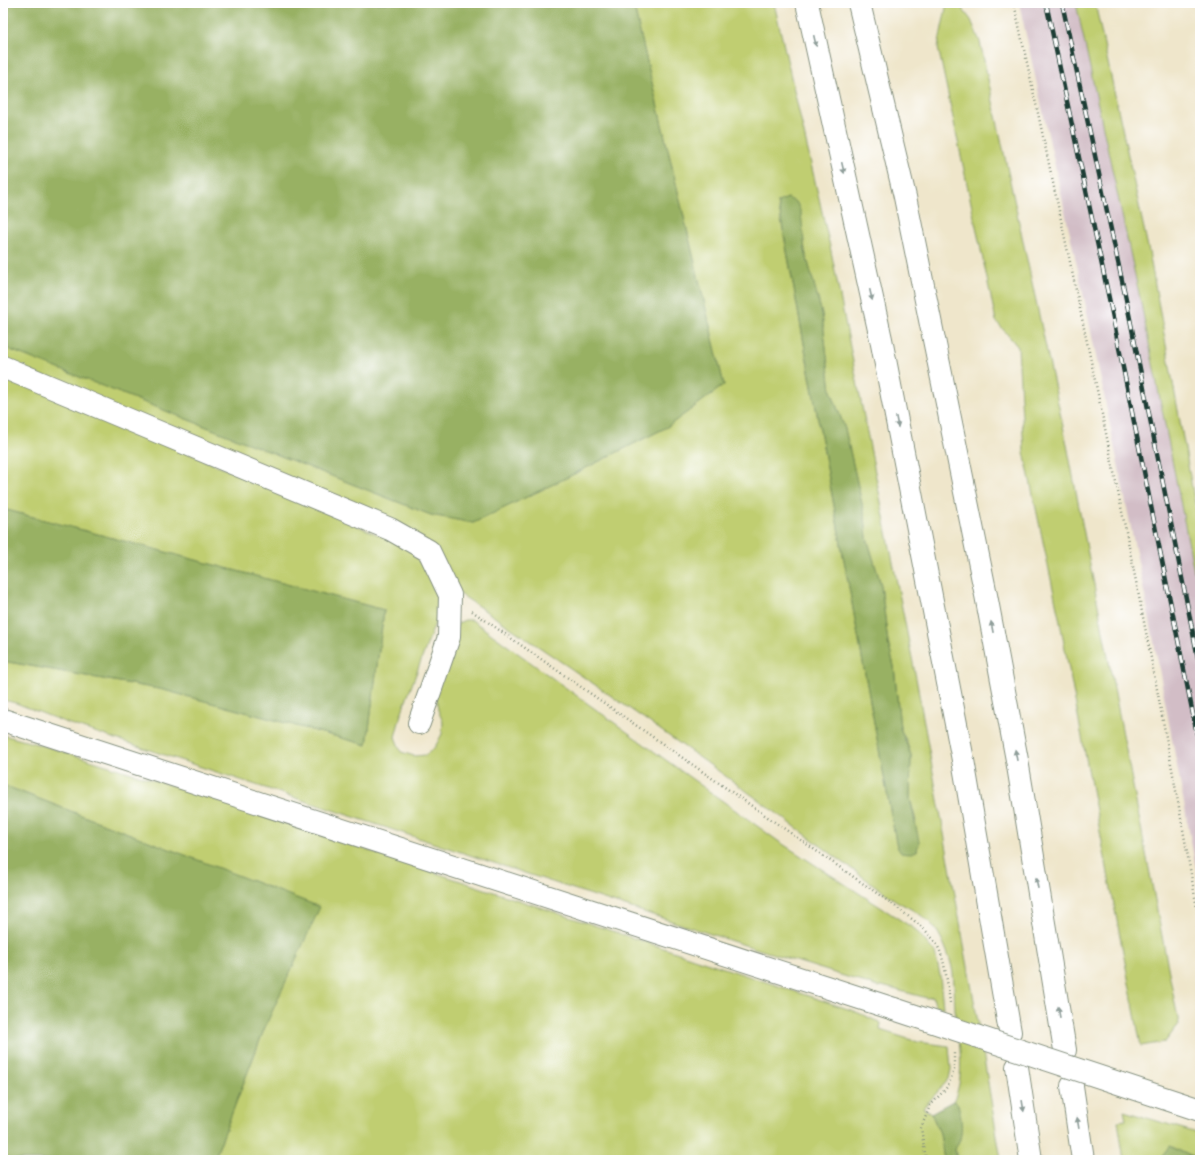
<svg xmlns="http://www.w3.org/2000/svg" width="1203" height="1163" font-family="'Playpen Sans',sans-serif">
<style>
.industrial{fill:#d2bdc6}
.green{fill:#c0ce71;stroke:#708652;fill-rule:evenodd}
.forest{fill:#98b163;stroke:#5c774c}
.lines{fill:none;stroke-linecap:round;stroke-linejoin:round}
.minor-casing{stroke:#879280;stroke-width:24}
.major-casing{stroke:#879280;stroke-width:24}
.highway-casing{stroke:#879280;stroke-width:24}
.path{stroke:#879280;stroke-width:2.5;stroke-dasharray:1 3;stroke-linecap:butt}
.minor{stroke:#fff;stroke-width:22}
.major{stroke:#fff;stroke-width:22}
.highway{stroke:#fff;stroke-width:22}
.rail-casing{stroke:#1f3d34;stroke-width:4.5}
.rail{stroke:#fff;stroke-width:3;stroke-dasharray:9;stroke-linecap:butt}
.major-bridge-casing{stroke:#879280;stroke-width:24;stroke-linecap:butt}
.major-bridge{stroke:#fff;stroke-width:22}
.oneway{fill:#8f9e9a}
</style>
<rect width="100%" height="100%" fill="#fff"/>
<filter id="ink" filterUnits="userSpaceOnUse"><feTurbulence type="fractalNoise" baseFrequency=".025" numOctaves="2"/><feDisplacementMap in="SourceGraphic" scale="8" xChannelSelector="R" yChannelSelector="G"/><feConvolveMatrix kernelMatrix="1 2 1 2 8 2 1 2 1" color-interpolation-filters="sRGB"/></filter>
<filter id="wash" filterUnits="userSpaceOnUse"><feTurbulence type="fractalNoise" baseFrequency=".012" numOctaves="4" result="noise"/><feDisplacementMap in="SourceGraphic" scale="16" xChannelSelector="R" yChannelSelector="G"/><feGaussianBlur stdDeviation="0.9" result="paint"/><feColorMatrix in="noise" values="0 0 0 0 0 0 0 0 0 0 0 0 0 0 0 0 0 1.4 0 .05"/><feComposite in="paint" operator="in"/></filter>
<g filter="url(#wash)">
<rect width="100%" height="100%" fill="#efe6cb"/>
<polygon class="industrial" points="1019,3 1095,3 1149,252 1200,531 1200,890 1152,631 1085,302"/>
<g class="green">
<path d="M 633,3 L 774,3 L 831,251 L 916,678 L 977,1017 L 1001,1160 L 957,1160 L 955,1147 L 960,1139 L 958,1104 L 953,1101 C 967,1077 958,1036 955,1010 C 954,994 955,975 950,960 C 946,949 941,935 933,926 C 923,914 908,908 895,900 C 874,885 853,870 833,855 C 710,762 582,675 454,590 L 438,555 L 3,359 L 3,347 L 431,515 L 473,523 L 568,477 L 667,427 L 724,385 ZM 788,198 L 803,235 L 805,251 L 822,314 L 831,391 L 845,429 L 865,517 L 867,538 L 881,585 L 888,643 L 894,666 L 900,728 L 906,740 L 911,755 L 910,798 L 916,821 L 897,847 L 778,203 Z"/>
<polygon points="947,3 958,3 971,20 980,42 1066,440 1179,1024 1165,1042 1141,1046 1059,617 1024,452 1018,347 996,321 938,47"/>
<polygon points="1076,3 1095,3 1149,252 1200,531 1200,601 1140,298"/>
<polygon points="3,374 407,547 425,568 434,590 439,605 437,618 401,714 395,737 401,752 414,756 426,755 435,747 442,734 443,722 438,710 435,688 458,623 465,620 472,620 778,841 916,930 935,953 940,975 943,1008 935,1005 933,997 927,998 882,986 879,987 732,941 67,723 16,703 3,700 3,661 164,690 367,745 384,610 3,509"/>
<polygon points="3,735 48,747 167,784 854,1011 881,1023 880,1030 918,1042 949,1046 951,1069 949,1079 923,1108 931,1113 940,1133 944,1160 214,1160 265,1027 319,907 3,785"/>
<polygon points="1124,1111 1200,1134 1200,1160 1198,1160 1170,1146 1158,1160 1124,1160 1118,1121 1126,1120"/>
</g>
<g class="forest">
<polygon points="3,3 633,3 724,385 667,427 568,477 473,523 431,515 3,347"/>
<polygon points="788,198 797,203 801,213 805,251 822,314 831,391 845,429 865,517 867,538 881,585 888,643 894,666 900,728 911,755 910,798 919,841 917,851 908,854 901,853 897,847 778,202"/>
<polygon points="3,509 384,610 367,745 164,690 3,661"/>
<polygon points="3,785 320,907 265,1027 214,1160 3,1160"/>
<path d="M 953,1101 L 958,1104 C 961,1115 963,1128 960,1139 C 956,1149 953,1148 957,1160 L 944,1160 L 940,1133 L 931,1113 Z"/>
<polygon points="1170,1146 1198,1160 1158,1160"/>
</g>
</g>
<g filter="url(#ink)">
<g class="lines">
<g class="minor-casing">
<polyline id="minor" points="3,367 390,529 429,551 450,595 449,637 419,723"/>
</g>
<g class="major-casing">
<polyline id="major" points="3,720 894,1009"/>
</g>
<g class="highway-casing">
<g id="highway">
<polyline points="807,3 881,339 963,760 1010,1032"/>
<polyline points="859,3 905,197 986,595 1017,760 1065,1050"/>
<polyline points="1017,1067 1031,1160"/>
<polyline points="1072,1086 1083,1160"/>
</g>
</g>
<g class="path">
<path d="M 1014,3 C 1081,310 1147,617 1200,926"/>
<path d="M 472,611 L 891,903 C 907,916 926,927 937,945 C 945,959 948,987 950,1003"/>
<polyline points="926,1160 921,1128 930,1106 948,1086 954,1070 954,1053"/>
</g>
<use href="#minor" class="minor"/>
<use href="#major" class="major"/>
<use href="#highway" class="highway"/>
<g class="rail-casing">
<g id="rail">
<polyline points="1046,3 1110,303 1200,749"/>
<polyline points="1062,3 1126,299 1200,668"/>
</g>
</g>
<use href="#rail" class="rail"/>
<g class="major-bridge-casing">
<polyline id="major-bridge" points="894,1009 1200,1110"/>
</g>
<use href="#major-bridge" class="major-bridge"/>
</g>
<defs><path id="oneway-solid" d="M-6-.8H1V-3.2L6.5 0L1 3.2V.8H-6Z"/></defs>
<g class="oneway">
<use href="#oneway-solid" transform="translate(815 41) rotate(77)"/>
<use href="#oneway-solid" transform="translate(843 168) rotate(77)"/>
<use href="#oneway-solid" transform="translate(871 295) rotate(77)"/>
<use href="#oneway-solid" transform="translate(897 422) rotate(79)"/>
<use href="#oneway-solid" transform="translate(992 627) rotate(-101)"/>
<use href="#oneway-solid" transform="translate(1016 755) rotate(-100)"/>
<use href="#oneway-solid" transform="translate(1037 883) rotate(-100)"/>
<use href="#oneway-solid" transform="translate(1059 1012) rotate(-100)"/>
<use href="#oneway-solid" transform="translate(1023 1106) rotate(81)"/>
<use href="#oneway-solid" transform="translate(1078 1123) rotate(-99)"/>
</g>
</g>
<rect width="1203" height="1163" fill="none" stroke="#fff" stroke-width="16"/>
</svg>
